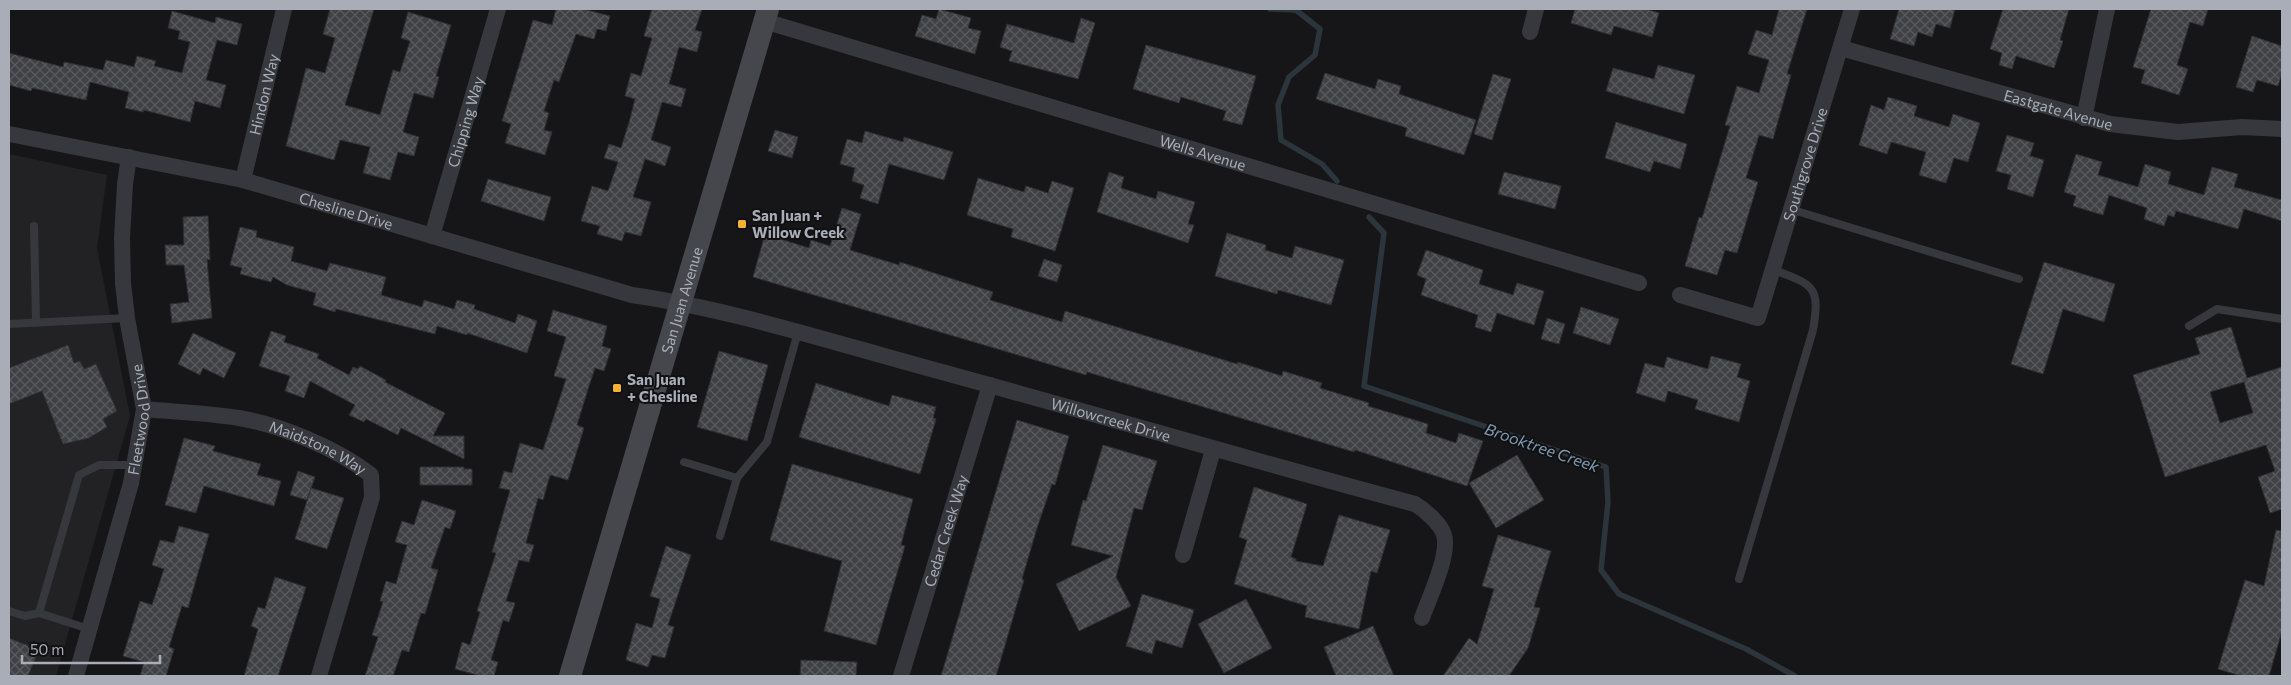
<svg xmlns="http://www.w3.org/2000/svg" width="2291" height="685" font-family="Commissioner,sans-serif">
<style>
.built{fill:#222225}
.lines{fill:none;stroke-linecap:round;stroke-linejoin:round}
.stream{stroke:#2c353c;stroke-width:5.5}
.building{fill:url(#building-cross-hatch);stroke:#303034;fill-rule:evenodd}
.service{stroke:#37383d;stroke-width:8}
.minor{stroke:#37383d;stroke-width:16}
.secondary{stroke:#45474d;stroke-width:22}
.poi-dot{fill:#f2b134;stroke:#111113;stroke-width:2}
.labels{text-anchor:middle;dominant-baseline:central;stroke-width:4;stroke-linejoin:round;paint-order:stroke}
.street-label{font-size:15px;fill:#a8adb8;stroke:#111113}
.poi-label{font-size:15px;font-weight:bold;fill:#a8adb8;stroke:#111113;text-anchor:start}
.water-label{font-size:16px;font-style:italic;fill:#7f9bb3;stroke:#111113}
</style>
<defs>
<pattern id="building-cross-hatch" width="8" height="8" patternUnits="userSpaceOnUse" patternTransform="scale(1.25)"><rect width="8" height="8" fill="#404145"/><path d="M0 0l8 8M0 8l8-8" fill="none" stroke="#595a5e"/></pattern>
</defs>
<rect width="100%" height="100%" fill="#161618"/>
<polygon class="built" points="9,154 107,175 97,248 130,416 56,676 9,676"/>
<g class="lines">
<g class="stream">
<polyline points="1270,9 1296,10 1320,29 1315,55 1289,77 1278,105 1281,140 1322,164 1337,181"/>
<polyline points="1369,217 1384,233 1364,386 1606,467 1608,502 1601,570 1619,594 1746,649 1795,676"/>
</g>
</g>
<g class="building">
<polygon points="330,9 374,9 345,105 380,115 393,70 400,72 410,41 401,38 408,12 451,25 436,76 439,77 433,98 414,93 403,132 419,137 414,156 398,152 390,180 363,173 370,147 340,140 334,160 286,146 306,68 325,73 335,38 323,34"/>
<polygon points="556,9 583,9 610,16 606,31 597,29 594,39 576,34 559,82 554,80 544,111 549,113 544,130 552,132 545,155 505,143 511,124 502,121 533,20 552,25"/>
<polygon points="652,9 702,9 695,30 702,32 697,52 679,47 669,84 686,89 681,107 662,102 651,140 671,147 665,166 645,159 633,197 651,202 641,236 625,232 622,241 597,234 600,226 581,221 592,186 608,191 618,162 604,158 609,144 621,148 630,119 635,99 625,96 631,73 641,76 652,38 644,36"/>
<polygon points="939,9 971,18 968,28 981,31 975,54 915,36 922,15 936,19"/>
<polygon points="1575,9 1646,9 1659,13 1652,37 1614,26 1611,35 1571,23"/>
<polygon points="1779,9 1807,9 1787,74 1791,75 1773,139 1759,135 1746,178 1758,182 1737,253 1725,250 1717,275 1685,266 1699,217 1702,218 1730,126 1725,125 1737,86 1759,93 1769,60 1748,54 1756,30 1772,35"/>
<polygon points="1899,9 1955,9 1950,28 1936,24 1932,37 1918,32 1914,46 1890,39"/>
<polygon points="2003,9 2069,9 2060,40 2063,41 2054,68 2016,56 2012,69 1999,65 2002,53 1990,49"/>
<polygon points="2151,9 2208,9 2203,26 2190,22 2177,65 2188,69 2179,95 2141,83 2145,70 2133,67"/>
<polygon points="172,11 215,23 216,17 242,24 237,45 217,40 206,80 226,85 220,108 195,101 190,122 144,110 143,112 125,108 129,92 90,82 86,100 32,88 31,91 9,85 9,53 63,67 64,62 103,70 106,60 134,67 137,56 156,61 154,66 182,73 190,42 178,39 180,31 168,28"/>
<polygon points="1081,18 1095,23 1078,79 1009,61 1012,51 1000,47 1007,24 1074,43"/>
<polygon points="2252,36 2282,46 2282,73 2278,86 2257,80 2253,92 2236,87"/>
<polygon points="1146,45 1256,76 1242,125 1223,120 1226,111 1181,97 1179,103 1133,89"/>
<polygon points="1658,65 1695,75 1684,114 1606,91 1613,68 1654,79"/>
<polygon points="1325,73 1375,89 1378,79 1401,86 1399,94 1476,120 1464,155 1405,136 1407,128 1316,99"/>
<polygon points="1493,74 1511,79 1492,140 1474,134"/>
<polygon points="1888,97 1917,106 1914,116 1949,127 1953,114 1980,123 1968,162 1954,158 1946,183 1919,175 1926,152 1891,142 1887,154 1859,145 1871,105 1884,110"/>
<polygon points="1616,122 1687,144 1680,169 1654,161 1650,172 1605,158"/>
<polygon points="775,130 798,137 792,158 768,151"/>
<polygon points="865,131 903,142 904,137 953,152 944,180 889,164 878,204 860,198 864,185 852,181 855,168 840,164 847,139 862,143"/>
<polygon points="2007,135 2034,143 2030,156 2044,160 2033,197 2007,189 2011,175 1996,171"/>
<polygon points="2076,154 2102,162 2098,175 2138,187 2145,164 2171,172 2168,184 2204,195 2212,167 2238,174 2234,187 2282,200 2282,221 2244,209 2238,229 2176,211 2174,217 2168,215 2164,226 2144,219 2147,208 2109,195 2103,215 2073,206 2076,196 2064,192"/>
<polygon points="1109,172 1124,177 1121,188 1156,199 1158,191 1195,202 1188,224 1194,225 1188,243 1097,212"/>
<polygon points="1504,172 1561,186 1555,209 1498,194"/>
<polygon points="978,178 1024,192 1026,186 1048,193 1052,181 1074,188 1055,251 1011,237 1013,229 967,215"/>
<polygon points="488,179 551,197 544,221 481,201"/>
<polygon points="842,208 861,214 850,250 899,265 900,262 993,292 990,300 1062,322 1065,311 1237,364 1238,362 1282,376 1283,371 1322,383 1320,388 1369,403 1368,406 1428,424 1426,433 1456,443 1459,433 1483,441 1467,486 1355,450 1354,452 1087,372 1086,375 753,277 765,234 809,248 811,240 830,246"/>
<polygon points="208,216 210,260 207,259 212,318 172,323 170,304 189,302 184,265 166,265 165,245 184,245 183,217"/>
<polygon points="240,227 257,231 256,237 294,247 291,261 327,271 330,263 386,277 381,295 422,307 424,300 454,309 457,300 475,305 474,309 515,323 518,314 537,321 527,353 467,333 467,335 437,326 435,334 336,309 335,312 313,305 316,293 287,285 273,277 271,282 240,274 242,268 230,265"/>
<polygon points="1227,233 1266,245 1265,250 1292,258 1295,246 1344,260 1331,305 1278,290 1277,294 1215,276"/>
<polygon points="1426,250 1483,270 1479,284 1513,295 1517,283 1544,291 1534,325 1497,313 1491,332 1475,327 1478,315 1421,295 1426,279 1417,275"/>
<polygon points="1044,259 1062,265 1057,282 1038,276"/>
<polygon points="2044,262 2115,284 2104,322 2063,309 2043,374 2011,364"/>
<polygon points="1581,307 1619,319 1610,345 1573,333"/>
<polygon points="553,310 607,326 602,346 611,349 604,371 595,368 589,386 577,425 584,428 568,480 550,475 543,500 538,498 526,543 534,545 529,562 519,560 506,601 515,603 509,622 503,620 491,660 498,662 494,676 481,676 455,669 462,642 470,645 480,612 477,611 496,553 492,552 510,490 499,488 504,471 512,473 520,443 543,450 566,379 554,376 566,337 547,331"/>
<polygon points="1547,318 1565,324 1559,344 1541,339"/>
<path d="M 2231,327 L 2247,378 L 2282,367 L 2282,509 L 2270,513 L 2258,477 L 2275,471 L 2266,445 L 2165,477 L 2133,375 L 2200,354 L 2195,338 ZM 2244,382 L 2253,413 L 2220,423 L 2210,392 Z"/>
<polygon points="271,331 286,336 284,342 319,354 317,358 349,375 353,367 358,369 360,366 386,380 385,382 445,413 433,436 464,436 464,459 401,428 398,435 366,419 364,422 349,415 355,405 310,381 304,398 285,391 290,376 259,366"/>
<polygon points="193,333 236,353 224,378 203,368 200,375 178,364"/>
<polygon points="68,345 74,363 80,361 84,369 96,364 117,411 103,419 107,427 89,438 63,444 42,391 9,404 9,368"/>
<polygon points="719,351 768,365 747,441 697,427"/>
<polygon points="1711,356 1741,364 1737,377 1750,381 1739,422 1695,409 1698,400 1668,391 1665,402 1636,393 1645,363 1664,368 1667,357 1708,369"/>
<polygon points="816,383 889,406 892,395 936,407 933,418 936,419 920,474 799,437"/>
<polygon points="1017,420 1069,436 1055,485 1052,484 1037,528 1022,579 1024,580 996,676 941,676"/>
<polygon points="184,438 215,446 213,451 261,464 257,475 281,481 274,506 204,486 196,513 165,505"/>
<polygon points="1103,445 1157,461 1142,510 1134,508 1116,577 1131,606 1079,631 1056,584 1113,556 1071,545 1083,500 1086,501"/>
<polygon points="1517,455 1544,500 1496,528 1469,483"/>
<polygon points="792,464 913,499 901,545 905,546 876,645 824,631 842,561 770,540"/>
<polygon points="420,467 464,467 464,469 472,469 472,485 420,485"/>
<polygon points="298,471 315,477 307,500 290,495"/>
<polygon points="1254,487 1307,504 1291,557 1296,559 1296,561 1323,566 1339,515 1390,530 1377,573 1371,571 1359,629 1305,617 1307,606 1234,584 1247,540 1239,537"/>
<polygon points="311,488 344,498 327,549 295,539"/>
<polygon points="422,500 456,511 450,529 445,527 431,568 438,570 425,614 421,613 409,652 402,650 393,676 365,676 378,637 372,635 383,602 380,601 386,581 396,584 407,545 395,542 402,521 414,525"/>
<polygon points="179,526 209,534 188,608 182,606 169,647 174,649 166,676 140,676 144,662 123,656 140,601 152,605 164,569 152,565 160,540 174,543"/>
<polygon points="2276,530 2282,531 2282,631 2269,676 2241,676 2218,669 2245,580 2264,586"/>
<polygon points="1498,535 1551,551 1534,607 1540,608 1528,648 1509,676 1443,676 1469,638 1477,644 1494,589 1482,586"/>
<polygon points="666,546 691,555 668,625 674,627 665,658 652,655 648,667 626,660 636,623 652,628 660,599 650,596"/>
<polygon points="275,577 306,587 278,676 244,676 258,629 251,626 258,607 265,609"/>
<polygon points="1142,594 1194,610 1182,648 1156,640 1152,654 1126,646"/>
<polygon points="1246,599 1272,648 1224,673 1198,624"/>
<polygon points="1373,626 1394,676 1336,676 1324,647"/>
<polygon points="9,638 39,650 28,676 9,676"/>
<polygon points="801,660 857,662 856,676 800,676"/>
</g>
<g class="lines">
<g class="service">
<polyline points="1790,209 2019,279"/>
<polyline points="34,226 36,322"/>
<polyline points="9,324 127,318"/>
<polyline points="2189,326 2217,309 2282,319"/>
<polyline points="684,462 737,478"/>
<polyline points="720,536 737,478 767,442 798,332"/>
<path d="M 1739,579 L 1813,330 C 1821,284 1812,285 1772,269"/>
<polyline points="9,611 25,616 39,613"/>
<polyline points="89,629 39,613 79,475 99,465 135,465"/>
</g>
<g class="minor">
<path id="s1" d="M 764,21 L 1639,283"/>
<polyline points="1530,32 1536,9"/>
<path id="s2" d="M 1841,48 L 2110,124 L 2178,132 L 2242,127 L 2282,129"/>
<polyline points="2084,118 2107,9"/>
<path id="s3" d="M 9,134 L 243,180 L 632,295 C 729,309 825,340 920,366 C 1086,411 1250,460 1415,504 C 1425,510 1441,524 1444,535 C 1450,555 1429,598 1422,618"/>
<path id="s4" d="M 243,180 L 284,9"/>
<path id="s5" d="M 432,236 L 498,9"/>
<path id="s6" d="M 1680,295 L 1758,318 L 1852,9"/>
<path id="s7" d="M 144,409 C 175,412 208,413 239,418 C 281,425 338,449 371,475 L 372,497 L 319,676"/>
<polyline points="1183,555 1213,450"/>
<path id="s8" d="M 76,676 L 131,483 L 144,409 L 127,318 L 123,283 L 122,239 L 125,184 L 129,157"/>
<path id="s9" d="M 901,676 L 990,385"/>
</g>
<path class="secondary" id="s10" d="M 570,676 L 768,9"/>
</g>
<g class="poi-dot">
<rect x="737" y="219" width="10" height="10" rx="2.5"/>
<rect x="612" y="383" width="10" height="10" rx="2.5"/>
</g>
<g class="labels">
<g class="street-label">
<text stroke="none"><textPath href="#s4" startOffset="88">Hindon Way</textPath></text>
<text stroke="none"><textPath href="#s2" startOffset="226">Eastgate Avenue</textPath></text>
<text stroke="none"><textPath href="#s5" startOffset="119">Chipping Way</textPath></text>
<text stroke="none"><textPath href="#s1" startOffset="458">Wells Avenue</textPath></text>
<text stroke="none"><textPath href="#s6" startOffset="242">Southgrove Drive</textPath></text>
<text stroke="none"><textPath href="#s3" startOffset="346">Chesline Drive</textPath></text>
<text stroke="none"><textPath href="#s10" startOffset="392">San Juan Avenue</textPath></text>
<text stroke="none"><textPath href="#s8" startOffset="265">Fleetwood Drive</textPath></text>
<text stroke="none"><textPath href="#s3" startOffset="1139">Willowcreek Drive</textPath></text>
<text stroke="none"><textPath href="#s7" startOffset="180">Maidstone Way</textPath></text>
<text stroke="none"><textPath href="#s9" startOffset="152">Cedar Creek Way</textPath></text>
</g>
<g class="poi-label">
<text x="752" y="215">San Juan +<tspan x="752" dy="17">Willow Creek</tspan></text>
<text x="627" y="379">San Juan<tspan x="627" dy="17">+ Chesline</tspan></text>
</g>
<g class="water-label">
<text transform="translate(1542 447) rotate(19)">Brooktree Creek</text>
</g>
</g>
<rect width="2291" height="685" fill="none" stroke="#a8adb8" stroke-width="20"/>
<path d="M22 655v8h138v-8" fill="none" stroke="#a8adb8" stroke-width="2.5"/>
<text x="30" y="655" font-size="15" fill="#a8adb8" stroke="#111113" stroke-width="4" paint-order="stroke">50 m</text>
</svg>
